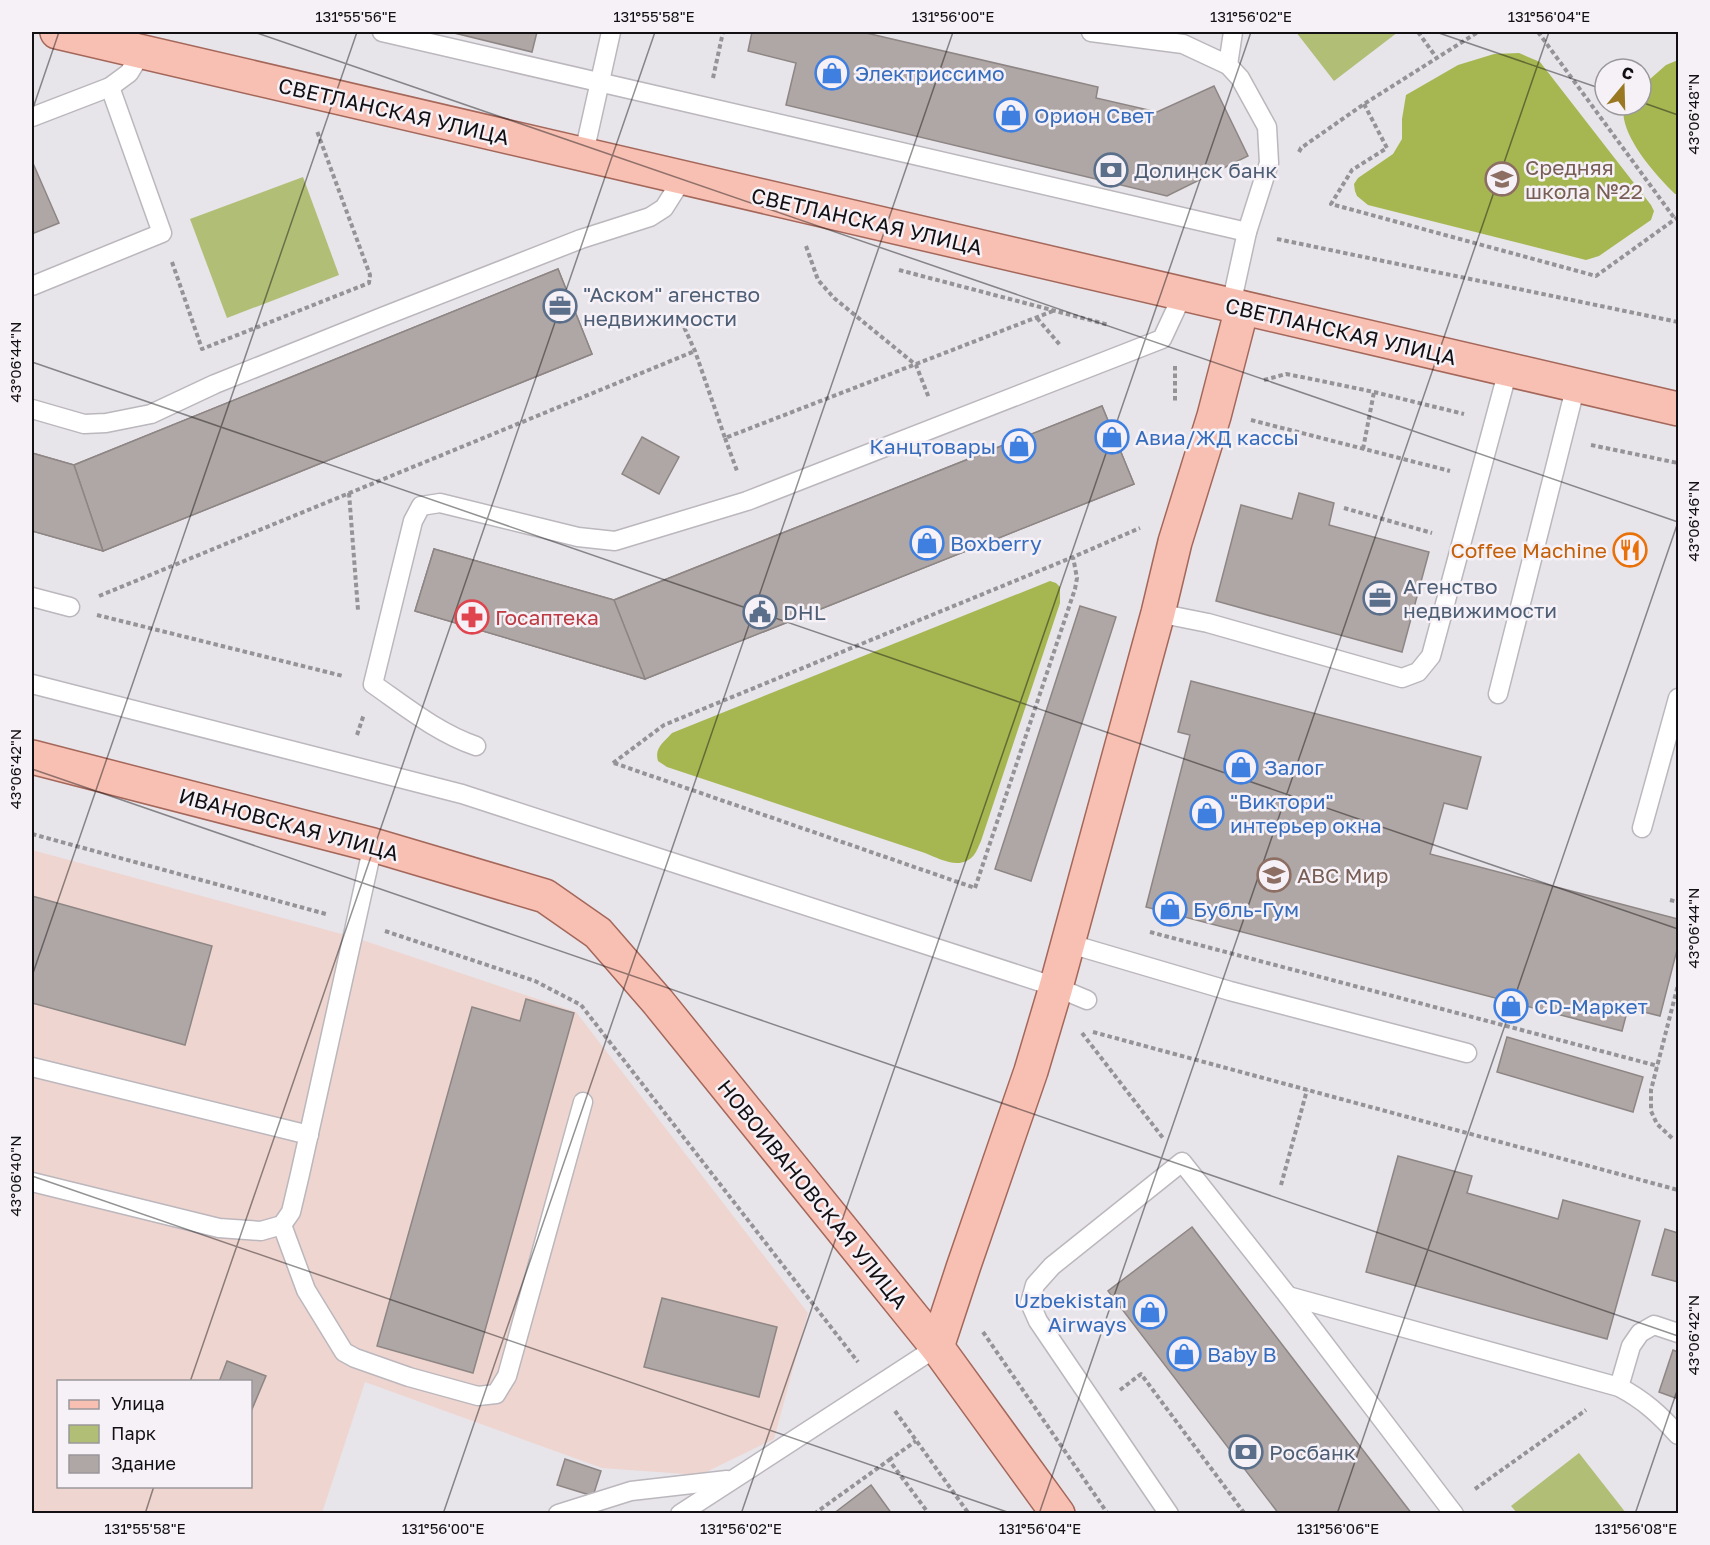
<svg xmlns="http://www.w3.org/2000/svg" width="1710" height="1545" font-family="'Golos Text',sans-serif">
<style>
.medical{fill:#efd5cf;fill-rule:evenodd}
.green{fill:#b1be76}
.forest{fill:#a6b751}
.building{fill:#afa7a5;stroke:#8d8684;stroke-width:1.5}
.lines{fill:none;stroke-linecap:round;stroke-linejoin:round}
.service-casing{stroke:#bbb7bd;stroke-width:21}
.primary-casing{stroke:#a4675a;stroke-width:36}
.path{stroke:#969397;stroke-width:4;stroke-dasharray:4.5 3;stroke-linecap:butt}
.service{stroke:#fff;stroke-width:18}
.primary{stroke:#f8c0b3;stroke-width:33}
.ticks{fill:none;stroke:#121012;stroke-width:1.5;stroke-opacity:0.45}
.labels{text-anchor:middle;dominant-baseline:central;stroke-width:5;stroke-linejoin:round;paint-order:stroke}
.shop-label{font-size:21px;fill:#366cbe;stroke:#f5f1f7;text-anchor:start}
.street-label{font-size:21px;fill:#121012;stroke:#f5f1f7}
.education-label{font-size:21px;fill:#785e54;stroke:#f5f1f7;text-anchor:start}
.service-label{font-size:21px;fill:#4e5e75;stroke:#f5f1f7;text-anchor:start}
.food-label{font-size:21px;fill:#c56008;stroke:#f5f1f7;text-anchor:end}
.health-label{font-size:21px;fill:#be3a42;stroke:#f5f1f7;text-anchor:start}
.neatline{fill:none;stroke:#121012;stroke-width:2}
.ticks-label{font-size:15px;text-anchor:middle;fill:#121012}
</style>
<rect width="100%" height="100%" fill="#e7e4ea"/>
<path class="medical" d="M 32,850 L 353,937 L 576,1012 L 808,1313 L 774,1439 L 700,1475 L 602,1468 L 365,1382 L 322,1513 L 32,1513 ZM 58,1382 L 250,1382 L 250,1486 L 58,1486 Z"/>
<g class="green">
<polygon points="1296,32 1398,32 1334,81"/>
<polygon points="303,177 339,275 227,318 190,219"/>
<polygon points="1579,1453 1626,1513 1517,1513 1511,1506"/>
</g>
<g class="forest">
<polygon points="1519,53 1540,62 1651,205 1654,211 1651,220 1599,256 1586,260 1368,205 1357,196 1355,191 1354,184 1358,178 1393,154 1402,139 1402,119 1406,95 1458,65 1494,54"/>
<path d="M 1678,60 L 1678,194 L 1675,194 C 1656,175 1629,145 1624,119 C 1623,114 1625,110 1626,105 L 1641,105 L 1641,87 L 1666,65 Z"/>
<path d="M 1050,581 L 1056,583 L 1060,587 L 1060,603 L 981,841 C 979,845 977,851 974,855 C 961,871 940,859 925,853 L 667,767 L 658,761 C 654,748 664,742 672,733 Z"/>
</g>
<g class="building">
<polygon points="450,32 537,32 532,52"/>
<polygon points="752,32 862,32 1098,87 1096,98 1157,112 1214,86 1248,156 1167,196 786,105 796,63 748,51"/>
<polygon points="32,161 59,223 32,234"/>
<polygon points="558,269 592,354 103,551 32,531 32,453 74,465"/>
<polygon points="558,269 592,354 103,551 74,465"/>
<polygon points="1102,406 1134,484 645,679 415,611 434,549 614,600"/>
<polygon points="1102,406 1134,484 645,679 614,600"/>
<polygon points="642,437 679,457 659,494 622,474"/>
<polygon points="32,453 74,465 103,551 32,531"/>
<polygon points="1299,493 1334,503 1329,525 1429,552 1402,652 1216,601 1241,505 1292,519"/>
<polygon points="434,549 614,600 645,679 415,611"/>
<polygon points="1080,606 1116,617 1031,881 995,869"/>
<polygon points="1191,681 1481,757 1467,809 1444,803 1430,854 1678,919 1678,946 1660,1016 1628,1008 1622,1031 1146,907 1190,735 1178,732"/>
<polygon points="32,896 212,946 185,1045 32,1003"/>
<polygon points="526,999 574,1013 473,1373 377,1346 472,1007 520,1021"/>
<polygon points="1507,1037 1643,1077 1633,1112 1497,1072"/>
<polygon points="1398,1156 1472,1176 1467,1193 1558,1219 1563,1200 1640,1221 1607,1339 1366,1272"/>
<polygon points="1192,1227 1412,1514 1279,1514 1108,1291"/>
<polygon points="1665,1229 1678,1233 1678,1282 1652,1275"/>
<polygon points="662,1298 777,1327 759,1397 644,1367"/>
<polygon points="1673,1350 1678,1352 1678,1399 1659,1392"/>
<polygon points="227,1361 266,1376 250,1414 250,1382 219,1382"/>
<polygon points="565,1459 601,1471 593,1496 557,1485"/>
<polygon points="871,1485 892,1514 833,1514"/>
</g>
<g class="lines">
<g class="service-casing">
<g id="service">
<polyline points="382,32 1247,232"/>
<polyline points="1091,32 1183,44 1228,65 1240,78 1267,127 1269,163 1247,232 1231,305"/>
<polyline points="1228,65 1233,32"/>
<polyline points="32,117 110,87 129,73 142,52"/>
<polyline points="584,153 611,32"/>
<polyline points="32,286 162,233 110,87"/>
<polyline points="32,409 84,424 106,423 151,414 215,384 382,317 581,239 650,217 664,208 683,178"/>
<polyline points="32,597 70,607"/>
<polyline points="1158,613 1208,623 1402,678 1418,672 1431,656 1508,370"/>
<polyline points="32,684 462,794 1056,987 1087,1000"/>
<polyline points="1498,694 1576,385"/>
<path d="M 476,746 C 438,733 406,707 373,684 L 413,521 L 421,506 L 440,503 L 578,537 L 615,541 L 747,501 L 1162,339 L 1183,294"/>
<polyline points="1642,828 1678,698"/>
<polyline points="1067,943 1230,991 1467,1053"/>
<polyline points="32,1067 309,1135"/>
<polyline points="32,1182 219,1228 261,1231 282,1225 291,1212 300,1174 373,845"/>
<polyline points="282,1225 306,1290 344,1352 355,1358 409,1377 478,1396 496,1394 507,1376 583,1102"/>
<path d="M 1288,1296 L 1619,1387 C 1644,1400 1660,1415 1678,1435"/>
<polyline points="1619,1387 1631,1346 1640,1333 1654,1325 1678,1333"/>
<polyline points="558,1514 631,1491 727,1480"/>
<polyline points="680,1514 937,1347"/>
<polyline points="1169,1514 1038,1321 1030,1303 1035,1285 1052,1266 1182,1162 1288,1296 1454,1514"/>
</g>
</g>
<g class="primary-casing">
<g id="primary">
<polyline points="57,32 1678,409"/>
<polyline points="32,757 373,845 545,896 598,933 658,1002 937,1347 1058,1514"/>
<polyline points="937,1347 963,1268 1031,1071 1056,987 1158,613 1175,542 1214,416 1242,308"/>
</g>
</g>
<g class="path">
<polyline points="1418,32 1436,57"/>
<polyline points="1538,32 1675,219"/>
<polyline points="713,78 723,32"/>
<polyline points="1364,104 1387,148 1352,170 1331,204 1596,276 1678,217"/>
<polyline points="1299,152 1301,148 1364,104 1478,32"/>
<polyline points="1277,239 1678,322"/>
<polyline points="806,246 818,280 834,298 916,365 929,398"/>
<polyline points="172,262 202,349 369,283 370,275 317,131"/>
<polyline points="899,270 1109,325"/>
<polyline points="678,314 695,351 725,438 1053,311"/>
<polyline points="1037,318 1060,345"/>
<polyline points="1175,366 1175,403"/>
<polyline points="1264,380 1286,374 1307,378 1374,392 1464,414"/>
<polyline points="1251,420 1450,471"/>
<polyline points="725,438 737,471"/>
<polyline points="1591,445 1678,463"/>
<polyline points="1363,449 1374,392"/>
<polyline points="349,493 358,610"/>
<polyline points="1344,508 1432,533"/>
<polyline points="99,596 695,351"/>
<polyline points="97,615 343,676"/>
<polyline points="357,735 364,714"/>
<polyline points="613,763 664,725 1073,557 1140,528"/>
<polyline points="614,763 975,888"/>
<polyline points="32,834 326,914"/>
<polyline points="975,888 1075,589 1077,578 1073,557"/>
<polyline points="1670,900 1678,902"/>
<polyline points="385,931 535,981 581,1005 858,1362"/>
<polyline points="1150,932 1658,1066"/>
<polyline points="1093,1032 1678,1190"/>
<polyline points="1082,1033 1163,1138"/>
<polyline points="1672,1138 1657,1124 1651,1111 1651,1090 1678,985"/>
<polyline points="1281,1185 1307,1090"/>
<polyline points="983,1332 1108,1514"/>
<polyline points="1120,1390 1141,1374 1245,1514"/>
<polyline points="895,1411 969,1514"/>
<polyline points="889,1460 916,1441"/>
<polyline points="1475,1489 1586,1410"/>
<polyline points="814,1514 889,1460 929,1514"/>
</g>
<use href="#service" class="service"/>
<use href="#primary" class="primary"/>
</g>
<path class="ticks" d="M 254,32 L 1678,522M 1436,32 L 1605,90M 1641,102 L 1678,115M 32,111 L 59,32M 32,362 L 1678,929M 32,769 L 1678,1336M 32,976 L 357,32M 32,1176 L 1013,1514M 190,1382 L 655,32M 145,1514 L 154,1486M 443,1514 L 953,32M 741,1514 L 1251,32M 1039,1514 L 1549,32M 1337,1514 L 1678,522M 1635,1514 L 1678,1388"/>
<defs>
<g id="shop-ring" transform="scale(1.725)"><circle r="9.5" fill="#f5f1f7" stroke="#3f7fe0" stroke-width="1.5"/><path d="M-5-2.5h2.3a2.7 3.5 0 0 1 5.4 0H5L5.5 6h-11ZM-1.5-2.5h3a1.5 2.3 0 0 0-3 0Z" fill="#3f7fe0"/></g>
<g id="bank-ring" transform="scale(1.725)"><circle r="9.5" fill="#f5f1f7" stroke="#5c6f8a" stroke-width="1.5"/><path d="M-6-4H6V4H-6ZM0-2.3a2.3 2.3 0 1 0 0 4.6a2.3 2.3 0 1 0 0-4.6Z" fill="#5c6f8a"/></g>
<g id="school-ring" transform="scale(1.725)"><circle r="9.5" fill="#f5f1f7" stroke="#8d6e63" stroke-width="1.5"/><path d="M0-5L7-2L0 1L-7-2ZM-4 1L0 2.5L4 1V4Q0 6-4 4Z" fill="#8d6e63"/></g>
<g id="office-ring" transform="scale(1.725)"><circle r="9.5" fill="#f5f1f7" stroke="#5c6f8a" stroke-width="1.5"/><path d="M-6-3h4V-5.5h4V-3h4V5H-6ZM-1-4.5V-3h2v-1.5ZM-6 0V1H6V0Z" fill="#5c6f8a"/></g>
<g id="restaurant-ring" transform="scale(1.725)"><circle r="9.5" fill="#f5f1f7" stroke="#e8710a" stroke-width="1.5"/><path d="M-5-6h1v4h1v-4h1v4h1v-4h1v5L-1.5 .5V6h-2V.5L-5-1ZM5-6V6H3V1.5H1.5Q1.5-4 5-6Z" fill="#e8710a"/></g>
<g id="civic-ring" transform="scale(1.725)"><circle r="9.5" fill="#f5f1f7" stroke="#5c6f8a" stroke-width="1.5"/><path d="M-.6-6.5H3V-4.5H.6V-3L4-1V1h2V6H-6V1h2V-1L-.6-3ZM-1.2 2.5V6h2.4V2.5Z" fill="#5c6f8a"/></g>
<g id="pharmacy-ring" transform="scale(1.725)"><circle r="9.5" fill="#f5f1f7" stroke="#e0444e" stroke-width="1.5"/><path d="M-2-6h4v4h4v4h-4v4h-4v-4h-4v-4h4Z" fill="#e0444e"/></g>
</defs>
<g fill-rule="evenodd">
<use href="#shop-ring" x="832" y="73"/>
<use href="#shop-ring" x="1011" y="115"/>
<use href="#bank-ring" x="1111" y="170"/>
<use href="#school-ring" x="1502" y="179"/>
<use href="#office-ring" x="560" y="306"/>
<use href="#shop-ring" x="1112" y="437"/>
<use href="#shop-ring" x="1019" y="446"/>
<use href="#shop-ring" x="927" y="543"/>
<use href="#restaurant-ring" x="1630" y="550"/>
<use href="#office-ring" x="1380" y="598"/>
<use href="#civic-ring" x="760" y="612"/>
<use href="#pharmacy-ring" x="472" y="617"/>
<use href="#shop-ring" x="1241" y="767"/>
<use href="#shop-ring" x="1207" y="813"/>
<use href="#school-ring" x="1274" y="875"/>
<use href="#shop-ring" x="1170" y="909"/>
<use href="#shop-ring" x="1511" y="1006"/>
<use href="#shop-ring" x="1150" y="1312"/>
<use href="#shop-ring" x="1184" y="1354"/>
<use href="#bank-ring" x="1246" y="1452"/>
</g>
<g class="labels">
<g class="shop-label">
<text x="855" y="73">Электриссимо</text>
<text x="1034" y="115">Орион Свет</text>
<text x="1135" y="437">Авиа/ЖД кассы</text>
<text x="996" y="446" text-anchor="end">Канцтовары</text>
<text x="950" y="543">Boxberry</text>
<text x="1264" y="767">Залог</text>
<text x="1230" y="801">"Виктори"<tspan x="1230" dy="24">интерьер окна</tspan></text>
<text x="1193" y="909">Бубль-Гум</text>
<text x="1534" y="1006">CD-Маркет</text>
<text x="1127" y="1300" text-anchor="end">Uzbekistan<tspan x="1127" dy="24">Airways</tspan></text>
<text x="1207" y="1354">Baby B</text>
</g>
<g class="street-label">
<text transform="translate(394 111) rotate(13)">СВЕТЛАНСКАЯ УЛИЦА</text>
<text transform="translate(867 221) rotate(13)">СВЕТЛАНСКАЯ УЛИЦА</text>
<text transform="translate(1341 331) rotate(13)">СВЕТЛАНСКАЯ УЛИЦА</text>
<text transform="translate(289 824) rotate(15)">ИВАНОВСКАЯ УЛИЦА</text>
<text transform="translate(813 1194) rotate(51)">НОВОИВАНОВСКАЯ УЛИЦА</text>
</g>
<g class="education-label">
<text x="1525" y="167">Средняя<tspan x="1525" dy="24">школа №22</tspan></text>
<text x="1297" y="875">ABC Мир</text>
</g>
<g class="service-label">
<text x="1134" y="170">Долинск банк</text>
<text x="583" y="294">"Аском" агенство<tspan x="583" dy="24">недвижимости</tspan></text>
<text x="1403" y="586">Агенство<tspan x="1403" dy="24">недвижимости</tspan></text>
<text x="783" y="612">DHL</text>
<text x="1269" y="1452">Росбанк</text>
</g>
<g class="food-label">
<text x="1607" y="550">Coffee Machine</text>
</g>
<g class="health-label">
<text x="495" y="617">Госаптека</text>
</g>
</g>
<rect width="1710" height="1545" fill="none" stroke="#f5f1f7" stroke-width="66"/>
<rect x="57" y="1380" width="195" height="108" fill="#f5f1f7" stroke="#9a979b" stroke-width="1.5"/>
<rect x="69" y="1400" width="30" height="9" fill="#f8c0b3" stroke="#9a979b" stroke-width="1.5"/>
<text x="111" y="1410" font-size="18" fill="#121012">Улица</text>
<rect x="69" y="1425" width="30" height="18" fill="#b1be76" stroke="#9a979b" stroke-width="1.5"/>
<text x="111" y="1440" font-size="18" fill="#121012">Парк</text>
<rect x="69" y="1455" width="30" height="18" fill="#afa7a5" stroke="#9a979b" stroke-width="1.5"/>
<text x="111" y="1470" font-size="18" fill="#121012">Здание</text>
<g transform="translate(1623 87) rotate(19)"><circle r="28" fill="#f5f1f7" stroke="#9a979b" stroke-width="1.5"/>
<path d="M0-4.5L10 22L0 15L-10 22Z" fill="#9a7822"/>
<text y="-9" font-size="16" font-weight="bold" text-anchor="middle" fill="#121012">С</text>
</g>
<rect x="33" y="33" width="1644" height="1479" class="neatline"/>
<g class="ticks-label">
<text x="356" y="22">131°55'56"E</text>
<text x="654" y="22">131°55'58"E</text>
<text x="953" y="22">131°56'00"E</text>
<text x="1251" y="22">131°56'02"E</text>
<text x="1549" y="22">131°56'04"E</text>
<text transform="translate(1694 114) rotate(-90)" y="5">43°06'48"N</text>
<text transform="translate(16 362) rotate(-90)" y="5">43°06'44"N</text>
<text transform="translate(1694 521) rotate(-90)" y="5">43°06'46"N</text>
<text transform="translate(16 769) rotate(-90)" y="5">43°06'42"N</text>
<text transform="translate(1694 928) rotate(-90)" y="5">43°06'44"N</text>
<text transform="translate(16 1176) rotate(-90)" y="5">43°06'40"N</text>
<text transform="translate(1694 1335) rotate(-90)" y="5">43°06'42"N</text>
<text x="145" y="1534">131°55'58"E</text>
<text x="443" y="1534">131°56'00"E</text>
<text x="741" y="1534">131°56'02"E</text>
<text x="1040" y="1534">131°56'04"E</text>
<text x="1338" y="1534">131°56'06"E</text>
<text x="1636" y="1534">131°56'08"E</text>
</g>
</svg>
